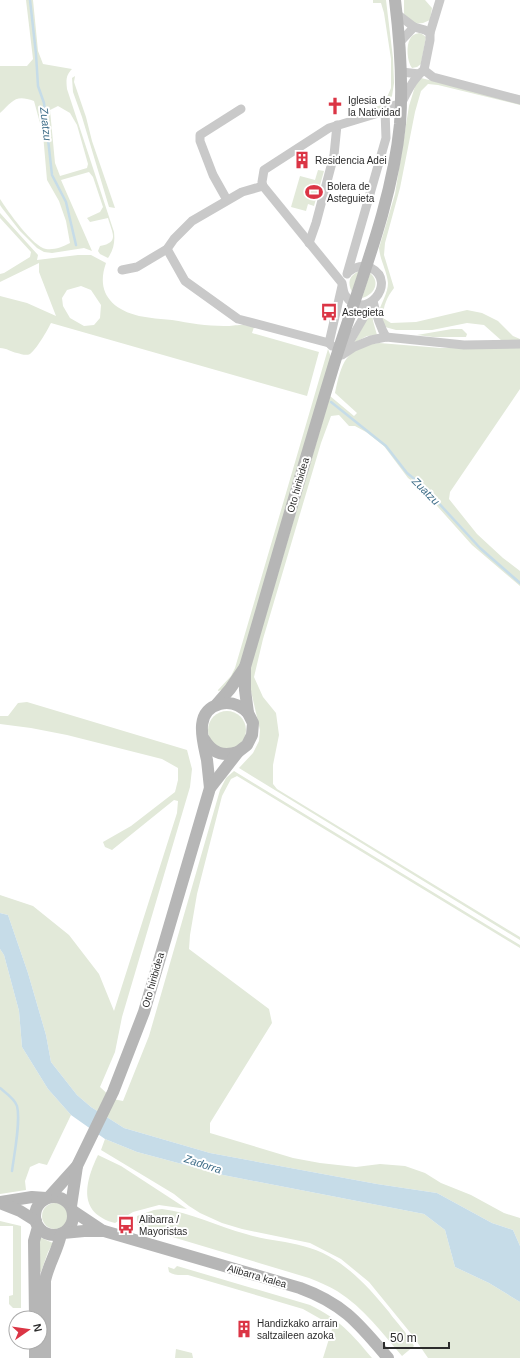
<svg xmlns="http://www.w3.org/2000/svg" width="520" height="1358" font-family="Helvetica,sans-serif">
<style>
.green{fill:#e2e9d9;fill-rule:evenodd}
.water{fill:#c6dce8}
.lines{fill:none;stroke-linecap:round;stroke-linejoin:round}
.stream{stroke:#c6dce8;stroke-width:2.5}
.street{stroke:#c9c9c9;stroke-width:9}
.secondary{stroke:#b6b6b6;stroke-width:12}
.labels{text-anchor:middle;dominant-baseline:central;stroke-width:4;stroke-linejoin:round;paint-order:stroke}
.poi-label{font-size:10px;fill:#2c2c2c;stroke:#fff;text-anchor:start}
.street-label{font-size:10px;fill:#2c2c2c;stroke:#fff}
.water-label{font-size:11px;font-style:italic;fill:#3f6e89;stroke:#fff}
</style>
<rect width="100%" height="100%" fill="#fff"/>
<g class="green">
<path d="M 26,0 L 33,0 L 38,51 L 43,64 L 72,69 C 66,75 66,80 67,89 L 114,232 C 115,242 114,249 108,258 L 100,254 L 98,251 L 100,246 C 120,242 112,233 108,218 L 90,222 L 87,218 L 100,212 L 103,207 L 93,177 L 89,172 L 61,180 L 92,251 L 84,248 L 52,253 L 44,252 L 37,248 L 20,231 L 2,208 L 0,205 L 0,199 C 7,210 33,247 46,249 C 55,250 62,247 70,243 L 66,221 L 59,201 L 47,180 L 43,134 L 34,101 C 15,94 13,101 0,113 L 0,66 L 27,66 L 33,59 ZM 58,106 L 70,113 L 77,125 L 88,164 L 87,168 L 60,176 L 55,163 L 50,110 Z"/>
<polygon points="373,0 386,0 393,58 394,83 392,96 381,111 366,111 362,108 367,110 381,105 388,95 391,88 391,59 384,13 381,3 373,3"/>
<polygon points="404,0 425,0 432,8 430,20 423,23 413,24 404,14"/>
<path d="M 419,33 L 422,34 L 426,37 L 421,64 L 417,67 L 412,68 C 407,62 406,45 410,39 C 412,35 415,34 419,33 Z"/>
<polygon points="75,76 74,82 86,117 92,141 115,208 109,207 82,117 73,92 72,78"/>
<path d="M 421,78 L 520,102 L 520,105 L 438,85 L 428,84 L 421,91 L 415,112 L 400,188 L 385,243 L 384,255 L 394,288 C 387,297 383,306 383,318 L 391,323 L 416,322 L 467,310 L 482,313 L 498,321 L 513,336 L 520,339 L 520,341 L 502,341 L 484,325 L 467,323 L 432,330 L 396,330 L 385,327 L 379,311 C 382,302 388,292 388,283 C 387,271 380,260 379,248 L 395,194 L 409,106 L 417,80 Z"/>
<polygon points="318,170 324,171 314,206 308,204 306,211 291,207 300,176 315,180"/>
<path d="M 0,213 L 38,255 L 37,260 L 78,255 L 91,255 L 106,263 C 96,291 110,309 139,316 C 149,318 161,319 172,320 C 189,323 207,326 224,326 C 237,326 240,323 254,327 L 252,333 L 319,352 L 307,396 L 51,323 C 47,331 36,350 30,354 C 26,356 21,354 17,353 C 11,352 7,348 0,348 L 0,296 L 27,303 L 56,316 L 39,272 L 39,263 L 0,282 L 0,274 L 4,273 L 30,257 L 31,252 L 0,218 ZM 81,286 L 91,290 L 101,305 L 100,318 L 94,325 L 84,326 L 70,318 L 63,306 L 62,298 L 67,290 Z"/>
<path d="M 359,271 L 352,292 C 347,282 349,276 359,271 Z"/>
<path d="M 370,273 C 381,282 374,295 362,298 Z"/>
<polygon points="372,309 373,321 377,335 367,336 354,343"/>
<polygon points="452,329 462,329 467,334 466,337 433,337 417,335"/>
<path d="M 379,343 L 441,348 L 520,347 L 520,389 L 450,492 L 449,499 L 477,534 L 503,558 L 520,571 L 520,586 L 472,545 L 421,488 L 408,478 L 384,446 L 366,432 L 355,426 L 349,426 L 339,415 L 331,416 L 321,443 L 263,639 L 254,677 L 263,697 L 276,713 L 279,735 L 273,765 L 273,784 L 277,789 L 520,937 L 520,940 L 239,768 L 253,753 L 259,741 L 260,730 L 250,687 L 250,669 L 330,396 L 354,416 L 357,413 L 335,393 C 341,364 346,346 379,343 Z"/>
<polygon points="328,349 331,357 238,673 222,690 218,691 218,690 231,676 235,668"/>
<polygon points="27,702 187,750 192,769 190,787 122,1017 115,1052 100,1087 113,1099 123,1101 149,1036 220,790 226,778 234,771 520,945 520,948 237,776 231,779 222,796 197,894 190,935 189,949 269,1009 272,1023 210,1123 210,1133 293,1158 320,1163 356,1167 380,1164 405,1166 425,1173 441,1183 471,1195 504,1213 520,1218 520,1246 513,1230 492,1223 437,1193 377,1184 210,1153 124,1128 91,1107 77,1095 51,1062 46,1035 28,973 8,915 0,913 0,895 33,906 69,935 99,974 114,1011 177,813 178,801 174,800 112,850 105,847 103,842 131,826 175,792 178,780 178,768 162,759 67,735 31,728 0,724 0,716 8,716 18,703"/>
<circle cx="227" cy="730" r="19"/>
<polygon points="0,949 4,955 19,1011 22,1047 48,1089 71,1115 47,1165 39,1163 30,1167 25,1181 26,1190 0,1194"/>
<polygon points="105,1139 137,1152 223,1175 424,1214 445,1230 455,1267 489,1283 520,1302 520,1358 428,1358 413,1336 369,1282 341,1259 310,1243 242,1229 222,1223 200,1213 189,1206 174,1194 101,1150"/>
<path d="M 98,1155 L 121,1166 L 187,1209 L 159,1205 L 133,1212 L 115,1223 C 77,1213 85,1182 98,1155 Z"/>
<circle cx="55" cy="1216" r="13"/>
<path d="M 162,1209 C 191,1212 218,1227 246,1234 C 265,1240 285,1241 303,1246 C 340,1255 366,1284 389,1312 C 395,1321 411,1337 414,1346 L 402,1356 C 382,1333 364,1308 337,1291 C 329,1286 319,1282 309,1278 L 139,1227 L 137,1224 L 137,1216 L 154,1210 Z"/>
<polygon points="0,1221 21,1226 21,1308 13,1308 9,1304 9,1296 13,1295 13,1226 0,1226"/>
<polygon points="39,1237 53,1243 48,1252 41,1272 38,1271"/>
<path d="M 177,1266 L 310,1305 C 340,1320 351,1333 372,1358 L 323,1358 L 333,1326 L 303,1309 L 188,1275 C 182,1275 174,1276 169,1272 L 168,1267 L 174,1269 Z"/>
<polygon points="176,1349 192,1353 193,1358 175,1358"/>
</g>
<polygon class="water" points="0,913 8,915 28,973 46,1035 51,1062 77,1095 91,1107 124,1128 210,1153 377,1184 437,1193 492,1223 513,1230 520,1246 520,1302 489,1283 455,1267 445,1230 424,1214 223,1175 137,1152 105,1139 71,1115 48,1089 22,1047 19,1011 4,955 0,949"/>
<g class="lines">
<g class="stream">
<polyline points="30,0 36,54 38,86 44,103 52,175 66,202 76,245"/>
<polyline points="331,402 386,446 407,473 422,485 480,548 520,583"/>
<path d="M 0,1088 C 6,1093 15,1099 17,1106 C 21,1121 14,1155 12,1171"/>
</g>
<g class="street">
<polyline points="430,33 440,0"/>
<polyline points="400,42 414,27"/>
<polyline points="424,70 433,77 520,100"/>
<polyline points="402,72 419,74"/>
<polyline points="227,200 213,175 200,141 200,135 241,109"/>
<polyline points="309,243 316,223 334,155 337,125"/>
<polyline points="167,249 185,281 238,319 329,343 332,346"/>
<polyline points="122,270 137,267 167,249 174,239 192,221 242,192 263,186"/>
<path d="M 348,272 C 355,267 362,264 371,268 C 399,282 364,324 345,295 C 343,292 343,287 342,283 L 263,186 L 262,182 L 264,170 L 329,128 L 385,111 L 392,106 L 401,104 C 407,93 413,78 424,70 L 430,40 L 430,33 L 425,30 L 414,27 L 397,14"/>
<polyline points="347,274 386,138 385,111"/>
<path d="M 373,301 C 376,314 379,325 386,337"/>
<polyline points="329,343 342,286"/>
<polyline points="343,353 373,301"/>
<polyline points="342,355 354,347 371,340 386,337 464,345 520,344"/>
</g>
<g class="secondary">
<polyline points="217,704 230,689 245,667"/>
<path d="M 204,739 C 212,753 223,757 238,752"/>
<path d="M 210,788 C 209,779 208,770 207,760 C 203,741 193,711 220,704 C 231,701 240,705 248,713"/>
<circle cx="54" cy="1216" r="19"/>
<polyline points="49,1197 77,1166"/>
<polyline points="0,1202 32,1197 46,1198"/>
<polyline points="0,1203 20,1211 36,1221"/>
<path d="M 71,1206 L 77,1166 L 113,1092 L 144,1012 L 210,788 L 238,752 L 247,745 L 252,735 L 253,723 L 248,713 L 245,690 L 245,667 C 274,568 302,469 332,371 C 356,291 392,207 400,124 C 403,83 400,41 395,0"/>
<polyline points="73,1211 103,1231"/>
<path d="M 63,1233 L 84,1231 L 104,1231 L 300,1288 C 344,1304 359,1324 388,1358"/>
<polyline points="35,1318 34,1241 38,1227"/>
<polyline points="35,1342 35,1358"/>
<path d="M 45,1358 L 45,1281 C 48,1265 58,1250 61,1234"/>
</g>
</g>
<defs>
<g id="church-bare" transform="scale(1.38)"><path d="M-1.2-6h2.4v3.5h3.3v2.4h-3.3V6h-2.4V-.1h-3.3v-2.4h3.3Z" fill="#db3545" stroke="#fff" stroke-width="2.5" paint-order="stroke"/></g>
<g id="building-bare" transform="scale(1.38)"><path d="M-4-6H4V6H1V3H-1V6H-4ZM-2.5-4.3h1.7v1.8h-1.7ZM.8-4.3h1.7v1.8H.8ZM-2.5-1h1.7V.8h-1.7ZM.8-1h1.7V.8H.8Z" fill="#db3545" stroke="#fff" stroke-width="2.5" paint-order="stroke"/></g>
<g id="stadium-bare" transform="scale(1.38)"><path d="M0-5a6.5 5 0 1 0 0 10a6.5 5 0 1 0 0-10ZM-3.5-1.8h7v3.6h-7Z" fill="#db3545" stroke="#fff" stroke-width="2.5" paint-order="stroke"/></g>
<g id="bus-bare" transform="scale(1.38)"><path d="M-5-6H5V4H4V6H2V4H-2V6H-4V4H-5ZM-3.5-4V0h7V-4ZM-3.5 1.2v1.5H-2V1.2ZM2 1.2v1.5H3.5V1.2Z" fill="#db3545" stroke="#fff" stroke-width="2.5" paint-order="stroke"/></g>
</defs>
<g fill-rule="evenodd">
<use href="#church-bare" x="335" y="106"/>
<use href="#building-bare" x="302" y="160"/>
<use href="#stadium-bare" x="314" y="192"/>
<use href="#bus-bare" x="329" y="312"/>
<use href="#bus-bare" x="126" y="1225"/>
<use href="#building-bare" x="244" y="1329"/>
</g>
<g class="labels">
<g class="poi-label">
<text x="348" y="100">Iglesia de<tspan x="348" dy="12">la Natividad</tspan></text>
<text x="315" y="160">Residencia Adei</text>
<text x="327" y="186">Bolera de<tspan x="327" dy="12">Asteguieta</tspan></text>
<text x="342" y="312">Astegieta</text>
<text x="139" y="1219">Alibarra /<tspan x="139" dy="12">Mayoristas</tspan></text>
<text x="257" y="1323">Handizkako arrain<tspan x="257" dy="12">saltzaileen azoka</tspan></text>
</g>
<g class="street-label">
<text transform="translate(298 485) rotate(-74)">Oto hiribidea</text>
<text transform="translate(153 980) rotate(-74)">Oto hiribidea</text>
<text transform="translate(257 1276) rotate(16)">Alibarra kalea</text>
</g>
<g class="water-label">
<text transform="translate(46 124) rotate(83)">Zuatzu</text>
<text transform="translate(426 491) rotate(45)">Zuatzu</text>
<text transform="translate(203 1164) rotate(18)">Zadorra</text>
</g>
</g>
<g transform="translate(28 1330) rotate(77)"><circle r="19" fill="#ffffff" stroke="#ababab"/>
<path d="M0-3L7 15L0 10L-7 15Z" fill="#db3545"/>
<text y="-6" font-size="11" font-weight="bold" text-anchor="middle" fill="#2c2c2c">N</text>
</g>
<path d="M384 1342v6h65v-6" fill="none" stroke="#2c2c2c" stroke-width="2"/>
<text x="390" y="1342" font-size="12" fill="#2c2c2c" stroke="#ffffff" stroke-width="3" paint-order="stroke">50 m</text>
</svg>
